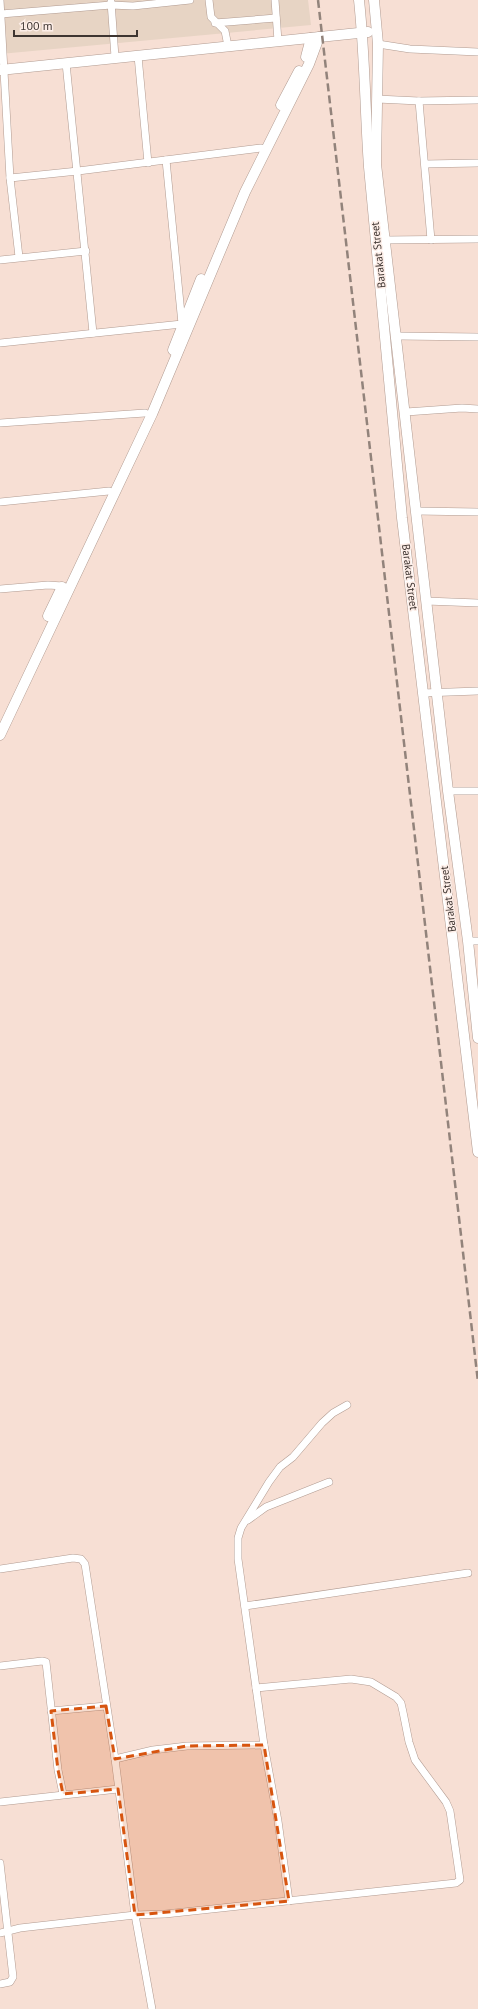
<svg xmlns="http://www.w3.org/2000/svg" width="478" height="2009" font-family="'PT Sans',sans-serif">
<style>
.industrial{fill:#e7d4c4}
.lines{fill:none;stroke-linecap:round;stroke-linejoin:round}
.street-casing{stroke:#b19b91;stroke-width:8}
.secondary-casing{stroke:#b19b91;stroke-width:11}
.street{stroke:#fff;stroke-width:7}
.secondary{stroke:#fff;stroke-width:10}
.rail{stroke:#92837b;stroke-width:2.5;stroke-dasharray:8 4;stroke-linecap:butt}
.marked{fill:#d75510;fill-opacity:0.2;stroke:#d75510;stroke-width:3;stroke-dasharray:8 5;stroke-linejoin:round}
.labels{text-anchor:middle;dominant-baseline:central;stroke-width:3;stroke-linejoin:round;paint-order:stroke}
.street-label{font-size:11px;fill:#3e3531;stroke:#fdeee8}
</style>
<rect width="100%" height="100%" fill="#f7dfd4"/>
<polygon class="industrial" points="0,0 308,0 311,25 0,54"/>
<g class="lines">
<g class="street-casing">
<g id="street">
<polyline points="0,0 10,178 19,257"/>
<polyline points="209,0 211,17 225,31 228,46"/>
<polyline points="275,0 278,41"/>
<polyline points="111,2 115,57"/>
<polyline points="1,14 111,5 133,6 190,0"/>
<polyline points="215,23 276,18"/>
<polyline points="378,44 410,49 478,52"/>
<polyline points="138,56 148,163"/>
<polyline points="66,63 93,333"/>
<polyline points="377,99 419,101 478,100"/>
<polyline points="419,101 431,240"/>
<polyline points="425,164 478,163"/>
<polyline points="10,178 78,171 261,148"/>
<polyline points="385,240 478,239"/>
<polyline points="0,260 86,251"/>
<polyline points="397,336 478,337"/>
<polyline points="0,343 182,324 166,160"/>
<polyline points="406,412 462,408 478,409"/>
<polyline points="0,423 145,413"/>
<polyline points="0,502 109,491"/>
<polyline points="416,511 478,512"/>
<polyline points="0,589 48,585 63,586"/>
<polyline points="426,601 478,603"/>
<polyline points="423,693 478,691"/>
<polyline points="448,791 478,791"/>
<polyline points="468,941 478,941"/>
<polyline points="248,1520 266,1507 329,1482"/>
<polyline points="0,1569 73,1558 81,1559 85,1564 115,1759 135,1915 152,2009"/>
<polyline points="245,1606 468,1573"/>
<polyline points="0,1666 42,1661 46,1662 58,1770 63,1794"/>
<polyline points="51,1711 106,1706"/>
<polyline points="115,1759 153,1750 187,1746 264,1745"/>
<polyline points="0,1802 118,1789"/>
<polyline points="0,1863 13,1977 10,1982 0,1984"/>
<polyline points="289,1901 278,1821 264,1745 238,1559 238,1538 241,1528 269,1482 280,1467 293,1457 322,1423 333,1413 347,1405"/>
<polyline points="0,1933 20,1928 135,1915 165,1914 456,1883 460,1880 450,1811 446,1802 415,1760 409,1742 403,1712 401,1703 396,1697 371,1682 351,1679 256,1688"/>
</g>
</g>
<g class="secondary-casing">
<g id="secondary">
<path d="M 359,0 C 365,56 365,111 369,167 L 402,518 L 478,1152"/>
<polyline points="374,0 378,44 376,164 448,791 468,941 478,1038"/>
<polyline points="306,57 311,38"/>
<polyline points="0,70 368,32"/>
<polyline points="281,105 299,71"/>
<polyline points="173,350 201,279"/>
<polyline points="48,616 62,587"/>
<polyline points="0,735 152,414 245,192 309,64 319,37"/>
</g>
</g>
<use href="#street" class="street"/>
<use href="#secondary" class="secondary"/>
<polyline class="rail" points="318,0 478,1382"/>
</g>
<path class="marked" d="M 106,1706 L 115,1759 L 187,1746 L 264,1745 L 289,1901 L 135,1915 L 118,1789 L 63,1794 L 58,1770 L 51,1711 Z"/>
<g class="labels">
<g class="street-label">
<text transform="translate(378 255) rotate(-96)">Barakat Street</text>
<text transform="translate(410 577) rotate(83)">Barakat Street</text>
<text transform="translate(448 899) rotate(-97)">Barakat Street</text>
</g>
</g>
<path d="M14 30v6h123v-6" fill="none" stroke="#3e3531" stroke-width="2"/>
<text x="20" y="30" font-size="12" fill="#3e3531" stroke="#fdeee8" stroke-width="3" paint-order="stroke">100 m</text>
</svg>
